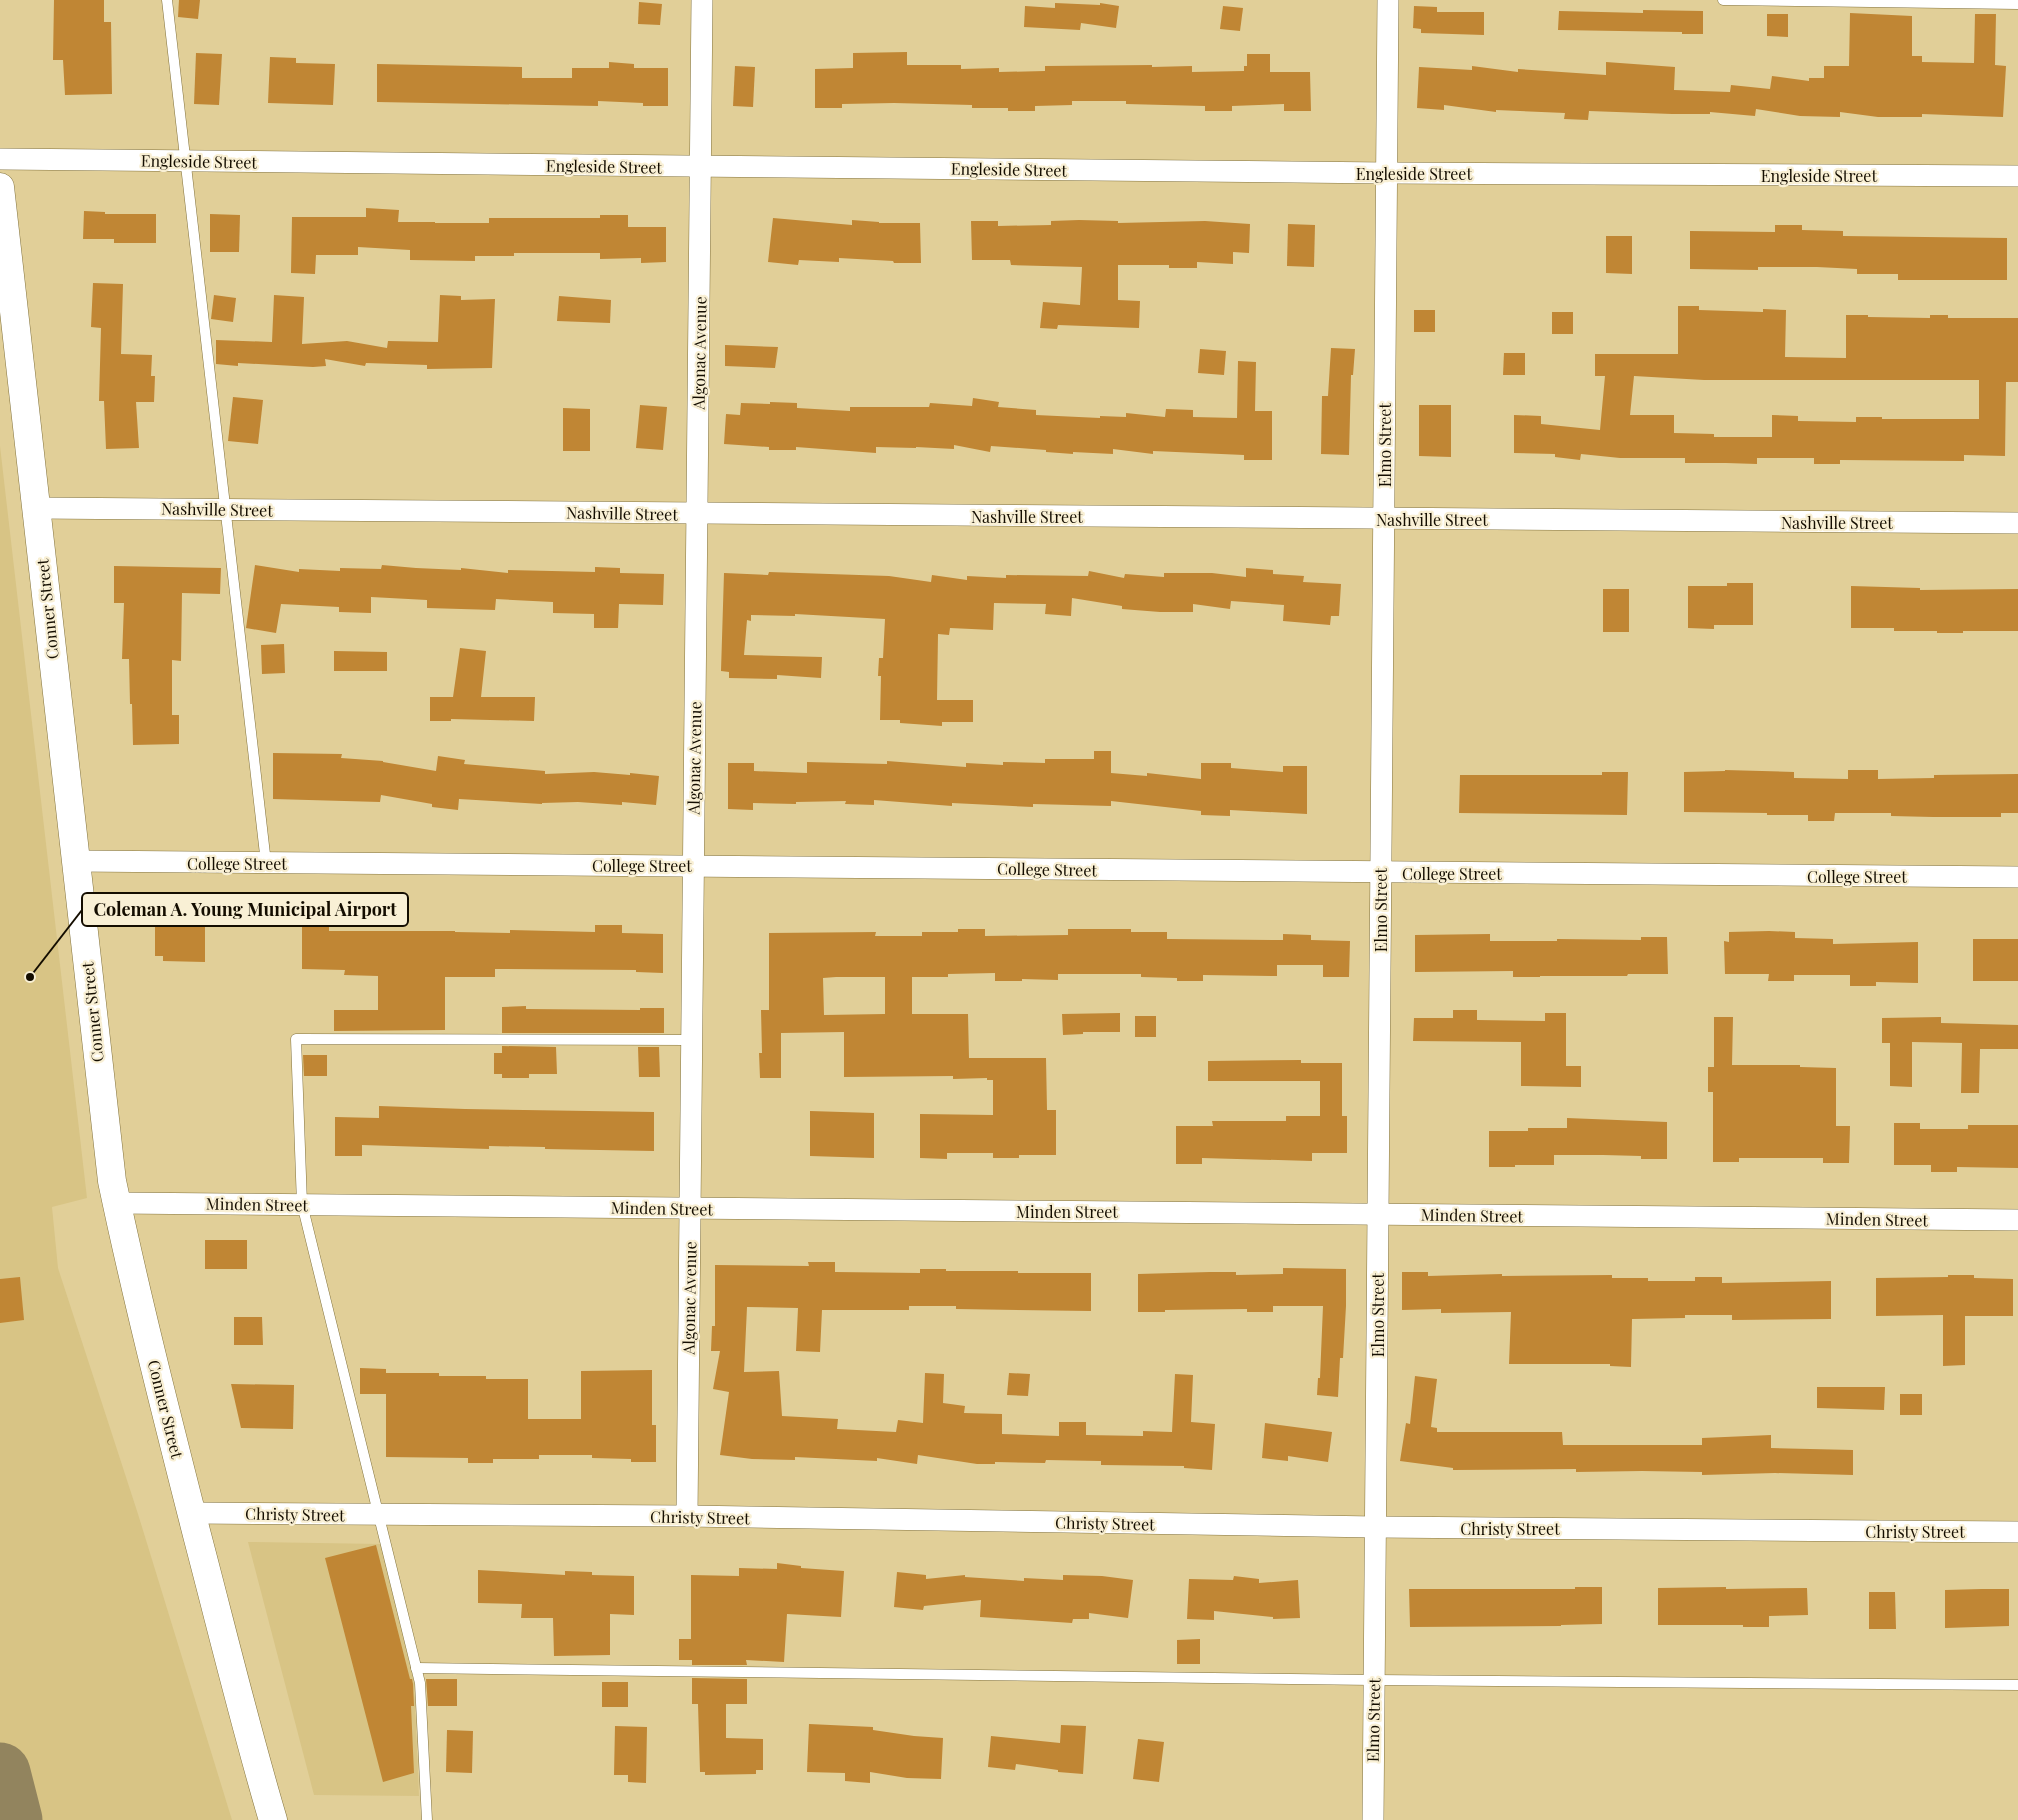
<svg xmlns="http://www.w3.org/2000/svg" width="2018" height="1820" font-family="'Playfair Display',serif">
<style>
.built{fill:#d8c485}
.lines{fill:none;stroke-linecap:round;stroke-linejoin:round}
.taxiway{stroke:#92845e;stroke-width:61}
.building{fill:#c08634;fill-rule:evenodd}
.lane-casing{stroke:#83733e;stroke-width:11}
.street-casing{stroke:#83733e;stroke-width:22}
.secondary-casing{stroke:#83733e;stroke-width:29}
.lane{stroke:#fff;stroke-width:10}
.street{stroke:#fff;stroke-width:21}
.secondary{stroke:#fff;stroke-width:28}
.labels{text-anchor:middle;dominant-baseline:central;stroke-width:4.5;stroke-linejoin:round;paint-order:stroke}
.street-label{font-size:16px;fill:#140d00;stroke:#f9f0d5}
.leader{fill:none;stroke:#140d00;stroke-width:2}
.callout-dot{fill:#140d00;stroke:#f9f0d5;stroke-width:2}
.callout{fill:#f9f0d5;stroke:#140d00;stroke-width:2}
.callout-label{font-size:18px;text-anchor:middle;font-weight:bold;fill:#140d00}
</style>
<rect width="100%" height="100%" fill="#e1cf98"/>
<g class="built">
<polygon points="0,446 87,1198 52,1207 58,1268 138,1514 232,1820 0,1820"/>
<polygon points="248,1542 382,1544 414,1682 419,1796 314,1795"/>
</g>
<g class="lines">
<polyline class="taxiway" points="0,1773 12,1820"/>
</g>
<g class="building">
<polygon points="54,0 104,0 104,22 111,22 112,94 65,95 63,60 53,60"/>
<polygon points="179,0 200,0 198,19 178,17"/>
<polygon points="639,2 662,4 660,25 638,24"/>
<polygon points="1055,3 1100,5 1100,3 1119,6 1116,28 1081,23 1080,30 1024,27 1025,6 1055,8"/>
<polygon points="1223,6 1243,8 1240,31 1220,29"/>
<polygon points="1414,6 1437,7 1437,12 1484,12 1484,35 1421,33 1421,29 1413,28"/>
<polygon points="1643,10 1703,11 1703,34 1682,34 1682,32 1558,30 1559,11 1643,13"/>
<polygon points="1850,13 1912,16 1912,56 1922,56 1922,62 1974,63 1975,14 1996,14 1995,65 2006,66 2003,117 1922,114 1922,117 1878,117 1840,112 1840,117 1800,116 1756,109 1755,116 1710,112 1710,114 1672,114 1589,111 1588,120 1564,119 1565,113 1496,110 1496,112 1444,105 1444,110 1417,108 1419,67 1472,70 1472,66 1518,72 1518,69 1606,75 1606,62 1675,67 1674,90 1730,92 1731,85 1770,89 1772,76 1809,81 1809,78 1824,78 1824,66 1849,66"/>
<polygon points="1767,14 1788,14 1788,37 1767,36"/>
<polygon points="907,52 907,65 961,65 961,69 999,68 999,72 1045,71 1045,66 1152,65 1152,67 1192,66 1192,72 1244,71 1244,66 1247,66 1247,54 1270,54 1270,72 1310,72 1311,111 1284,111 1284,104 1232,106 1232,111 1205,111 1205,106 1126,104 1126,101 1072,101 1072,105 1035,106 1035,111 1008,111 1008,108 972,108 972,105 894,103 842,104 842,108 815,108 815,69 853,68 853,53"/>
<polygon points="196,53 222,54 219,105 194,104"/>
<polygon points="270,57 296,58 296,63 335,64 333,105 268,103"/>
<polygon points="609,62 634,64 634,68 668,68 668,106 643,106 643,103 598,101 598,106 377,102 377,64 522,67 522,78 572,78 572,68 609,68"/>
<polygon points="735,66 755,67 753,107 733,106"/>
<polygon points="366,208 399,210 398,222 435,222 435,223 489,223 489,218 600,218 600,215 628,215 628,227 666,227 666,262 641,263 641,258 600,259 600,253 514,253 514,256 475,256 475,261 410,260 410,250 358,247 358,255 316,255 315,274 291,273 292,217 366,217"/>
<polygon points="84,211 105,212 105,214 156,214 156,243 114,243 114,239 83,239"/>
<polygon points="210,214 240,215 239,252 210,252"/>
<polygon points="773,218 852,225 852,220 879,222 879,223 920,223 921,263 894,263 893,261 839,258 839,262 799,260 798,265 768,262"/>
<polygon points="1079,220 1118,221 1118,223 1205,221 1250,224 1249,253 1233,252 1233,264 1197,262 1197,268 1169,268 1169,265 1118,265 1118,300 1140,301 1139,328 1058,325 1057,329 1040,328 1043,302 1080,305 1082,267 1011,265 1010,260 972,260 971,221 998,221 998,226 1051,225 1051,221"/>
<polygon points="1288,224 1315,225 1314,267 1287,266"/>
<polygon points="1775,225 1802,225 1802,230 1843,231 1843,236 2007,238 2007,280 1898,280 1898,274 1857,274 1857,269 1817,267 1758,267 1758,270 1690,269 1690,231 1775,232"/>
<polygon points="1606,236 1632,236 1632,274 1606,273"/>
<polygon points="93,283 123,284 121,354 152,355 151,376 155,376 154,402 136,402 139,448 106,449 104,401 99,401 101,328 91,327"/>
<polygon points="214,295 236,298 233,322 211,319"/>
<polygon points="274,295 304,297 302,344 347,341 387,348 388,341 438,342 440,295 461,296 461,300 495,299 492,368 427,369 427,365 366,363 365,366 325,359 326,366 313,367 238,363 238,366 216,364 216,340 272,342"/>
<polygon points="559,296 611,300 610,323 557,321"/>
<path d="M 1678,306 L 1699,306 L 1699,310 L 1763,312 L 1763,309 L 1786,310 L 1785,357 L 1846,358 L 1846,315 L 1868,315 L 1868,317 L 1930,318 L 1930,315 L 1948,315 L 1948,318 L 2018,318 L 2018,382 L 2006,382 L 2005,456 L 1964,455 L 1964,461 L 1840,460 L 1840,464 L 1814,464 L 1814,458 L 1757,458 L 1757,464 L 1726,463 L 1685,463 L 1685,458 L 1620,458 L 1581,454 L 1580,460 L 1555,457 L 1555,454 L 1514,453 L 1514,415 L 1541,416 L 1541,424 L 1600,430 L 1605,376 L 1595,376 L 1595,354 L 1678,354 ZM 1634,376 L 1704,380 L 1979,380 L 1979,419 L 1882,419 L 1882,417 L 1856,417 L 1856,422 L 1798,421 L 1798,416 L 1772,415 L 1772,437 L 1714,437 L 1714,434 L 1674,433 L 1674,415 L 1630,415 Z"/>
<rect x="1414" y="310" width="21" height="22"/>
<rect x="1552" y="312" width="21" height="22"/>
<polygon points="725,345 778,347 775,368 725,366"/>
<polygon points="1331,348 1355,349 1353,375 1351,375 1349,455 1321,454 1322,396 1328,396"/>
<polygon points="1200,349 1226,351 1224,375 1198,373"/>
<polygon points="1504,353 1525,353 1525,375 1503,375"/>
<polygon points="1238,361 1256,362 1255,411 1272,411 1272,460 1244,460 1244,455 1153,451 1153,454 1113,449 1113,454 1073,452 1073,454 1046,452 1046,450 991,446 990,452 954,445 954,449 916,447 916,448 876,447 876,453 796,447 796,450 769,450 769,447 724,444 726,414 740,415 741,403 770,404 770,402 797,403 797,408 850,411 850,407 929,407 930,403 972,406 973,398 999,402 998,407 1036,410 1036,415 1100,418 1100,416 1126,417 1126,413 1165,417 1166,409 1193,410 1193,417 1237,418"/>
<polygon points="233,397 263,400 258,444 228,441"/>
<polygon points="640,405 667,407 663,450 636,448"/>
<polygon points="1419,405 1451,405 1451,457 1419,456"/>
<polygon points="563,408 590,409 590,451 563,451"/>
<polygon points="255,565 299,572 299,569 340,571 340,568 381,569 382,565 416,568 461,570 461,568 508,573 508,570 595,572 595,567 620,568 620,573 664,574 663,605 619,604 618,628 594,628 594,614 553,613 553,602 496,599 495,610 427,608 427,600 371,597 371,613 339,612 339,607 281,604 276,633 246,628"/>
<polygon points="114,566 221,568 220,594 182,593 181,661 172,660 172,715 179,715 179,744 133,745 132,704 130,704 129,659 122,659 124,603 114,603"/>
<polygon points="1246,568 1273,570 1273,574 1304,576 1303,582 1341,584 1339,616 1331,616 1330,625 1283,621 1284,605 1231,601 1230,609 1193,604 1193,612 1160,612 1122,609 1122,606 1072,598 1071,616 1045,614 1046,604 994,603 993,630 950,628 949,635 938,634 937,700 973,700 973,722 942,722 942,726 900,723 900,720 880,720 881,676 878,676 879,658 883,658 885,619 795,614 795,616 751,615 751,621 747,620 744,655 822,657 821,678 777,675 777,679 729,678 729,672 721,671 724,573 768,575 769,572 889,576 931,582 932,575 967,580 967,576 1006,578 1006,575 1088,576 1089,571 1124,578 1125,574 1164,577 1164,573 1212,573 1246,577"/>
<polygon points="1727,583 1753,583 1753,625 1714,625 1714,629 1688,628 1688,586 1727,586"/>
<polygon points="1851,586 1920,588 1920,590 2018,589 2018,631 1963,631 1963,633 1937,633 1937,631 1894,631 1894,628 1851,628"/>
<rect x="1603" y="589" width="26" height="43"/>
<polygon points="284,644 285,673 262,674 261,645"/>
<polygon points="460,648 486,651 481,697 535,697 534,721 451,719 451,721 430,721 430,697 453,697"/>
<polygon points="334,651 387,652 387,671 334,671"/>
<polygon points="1094,751 1111,751 1111,773 1147,776 1147,773 1201,779 1201,763 1231,763 1231,768 1283,772 1283,766 1307,766 1307,814 1230,810 1230,816 1201,815 1201,811 1111,801 1111,806 1033,804 1033,807 952,803 952,806 874,800 874,805 845,804 846,801 796,802 796,804 753,803 753,810 728,809 728,763 754,763 754,771 807,773 807,762 887,764 887,761 966,767 966,763 1003,765 1003,762 1045,763 1045,759 1094,759"/>
<polygon points="273,753 342,754 341,758 383,761 383,762 436,771 438,756 465,760 464,764 545,771 545,774 594,772 630,775 630,773 659,776 656,805 622,802 622,805 578,802 542,803 542,804 459,799 458,810 432,807 432,804 381,795 380,802 273,799"/>
<polygon points="1725,770 1794,772 1794,778 1848,779 1848,770 1878,770 1878,779 1934,778 1934,775 2018,774 2018,813 2001,813 2001,817 1933,817 1891,816 1891,813 1835,813 1834,821 1808,821 1808,815 1767,815 1767,813 1684,812 1684,772 1725,771"/>
<polygon points="1602,772 1628,772 1627,815 1459,813 1460,775 1602,775"/>
<polygon points="155,899 205,899 205,962 163,961 163,956 155,956"/>
<polygon points="302,925 329,925 329,931 455,931 455,932 510,933 510,930 595,932 595,925 622,925 622,933 663,934 663,973 636,972 636,970 495,969 495,977 445,977 445,1030 334,1031 334,1010 378,1010 378,976 344,975 345,970 302,969"/>
<path d="M 958,929 L 985,929 L 985,936 L 1068,935 L 1068,929 L 1131,929 L 1131,932 L 1167,932 L 1167,939 L 1283,940 L 1283,934 L 1311,935 L 1311,940 L 1350,941 L 1349,977 L 1323,977 L 1323,965 L 1277,965 L 1277,976 L 1203,975 L 1203,981 L 1177,981 L 1177,978 L 1141,977 L 1141,974 L 1058,974 L 1058,980 L 1022,979 L 1022,981 L 995,981 L 995,973 L 948,974 L 948,977 L 912,977 L 912,1014 L 968,1014 L 969,1058 L 1046,1058 L 1047,1110 L 1056,1110 L 1056,1155 L 1019,1155 L 1019,1158 L 993,1158 L 993,1153 L 947,1153 L 947,1159 L 920,1158 L 920,1114 L 993,1115 L 993,1080 L 987,1080 L 987,1078 L 953,1079 L 953,1076 L 844,1077 L 844,1032 L 781,1033 L 781,1078 L 760,1078 L 759,1053 L 762,1053 L 761,1010 L 769,1010 L 769,933 L 876,932 L 875,936 L 922,936 L 922,932 L 958,932 ZM 836,977 L 885,977 L 885,1014 L 824,1015 L 823,978 Z"/>
<polygon points="1769,931 1795,932 1795,938 1833,939 1833,944 1918,942 1918,983 1876,982 1876,986 1850,986 1850,975 1794,975 1794,981 1768,981 1769,974 1725,974 1724,941 1729,942 1729,932"/>
<polygon points="1490,934 1490,941 1557,941 1557,939 1641,940 1641,937 1667,937 1668,974 1628,974 1627,976 1540,976 1540,977 1513,977 1513,971 1415,972 1415,935"/>
<rect x="1973" y="939" width="45" height="42"/>
<polygon points="526,1006 526,1009 640,1010 640,1008 664,1008 664,1033 502,1033 502,1007"/>
<polygon points="1453,1010 1477,1010 1477,1020 1545,1021 1545,1013 1566,1013 1566,1066 1581,1066 1581,1087 1521,1086 1521,1042 1413,1041 1414,1018 1453,1018"/>
<polygon points="1120,1013 1120,1032 1083,1032 1083,1034 1063,1035 1062,1014"/>
<rect x="1135" y="1016" width="21" height="21"/>
<polygon points="1714,1017 1733,1017 1732,1065 1800,1065 1800,1067 1836,1068 1836,1126 1850,1126 1849,1163 1823,1163 1823,1158 1739,1158 1739,1162 1713,1162 1713,1092 1708,1092 1708,1067 1714,1067"/>
<polygon points="1941,1017 1941,1023 2018,1025 2018,1049 1980,1049 1979,1093 1961,1093 1962,1043 1912,1042 1912,1087 1890,1086 1890,1043 1882,1043 1882,1018"/>
<polygon points="502,1046 556,1047 557,1074 529,1074 529,1078 502,1078 502,1074 494,1074 494,1053 502,1053"/>
<polygon points="638,1047 659,1047 660,1077 639,1077"/>
<polygon points="303,1055 327,1055 327,1076 304,1076"/>
<polygon points="1301,1060 1301,1063 1342,1063 1342,1116 1347,1116 1347,1153 1312,1153 1312,1161 1202,1158 1202,1164 1176,1164 1176,1126 1213,1126 1212,1121 1286,1121 1286,1116 1320,1116 1320,1081 1208,1081 1208,1061"/>
<polygon points="379,1106 465,1109 654,1112 654,1151 545,1149 545,1147 489,1146 489,1149 362,1145 362,1156 335,1156 335,1117 379,1118"/>
<polygon points="810,1111 874,1113 874,1158 810,1156"/>
<polygon points="1567,1118 1667,1122 1667,1159 1641,1159 1641,1156 1603,1155 1554,1155 1554,1165 1515,1165 1515,1167 1489,1167 1489,1131 1528,1131 1528,1128 1567,1128"/>
<polygon points="1894,1123 1920,1123 1920,1129 1968,1129 1968,1125 2018,1125 2018,1168 1957,1167 1957,1172 1931,1172 1931,1165 1894,1165"/>
<rect x="205" y="1240" width="42" height="29"/>
<polygon points="808,1262 835,1262 835,1272 920,1273 920,1269 946,1269 946,1271 1018,1271 1018,1273 1091,1273 1091,1311 956,1309 956,1306 909,1306 909,1310 822,1310 820,1352 796,1351 798,1308 747,1307 744,1372 779,1371 782,1416 838,1419 837,1429 896,1432 898,1420 923,1423 925,1373 944,1374 943,1403 965,1406 964,1413 1002,1414 1002,1434 1059,1436 1059,1422 1086,1422 1086,1435 1143,1436 1143,1431 1172,1432 1175,1374 1193,1375 1191,1422 1215,1424 1212,1470 1184,1468 1184,1466 1101,1465 1101,1461 1046,1460 1045,1463 995,1462 995,1464 977,1464 918,1455 917,1464 877,1458 877,1461 795,1457 795,1460 752,1459 720,1455 729,1392 713,1389 720,1351 711,1351 712,1326 715,1326 715,1265 809,1266"/>
<polygon points="1283,1268 1346,1269 1346,1306 1343,1358 1340,1358 1338,1397 1317,1395 1318,1378 1320,1378 1323,1306 1273,1306 1273,1312 1247,1312 1247,1309 1165,1310 1165,1312 1138,1312 1138,1274 1210,1272 1236,1272 1236,1275 1283,1274"/>
<polygon points="1402,1272 1428,1272 1428,1276 1502,1274 1502,1276 1612,1275 1612,1278 1648,1278 1648,1281 1695,1281 1695,1277 1722,1277 1722,1283 1831,1281 1831,1319 1732,1320 1732,1315 1685,1315 1685,1318 1632,1319 1631,1367 1610,1366 1610,1364 1509,1364 1511,1312 1441,1313 1441,1309 1402,1310"/>
<polygon points="1948,1275 1974,1275 1974,1278 2013,1279 2013,1316 1965,1316 1965,1365 1943,1366 1943,1315 1876,1316 1876,1278 1948,1277"/>
<polygon points="20,1277 24,1320 0,1323 0,1279"/>
<polygon points="234,1317 262,1317 263,1345 234,1345"/>
<polygon points="360,1368 386,1369 386,1373 439,1373 439,1376 486,1376 486,1379 528,1379 528,1419 581,1419 581,1371 652,1370 652,1425 656,1425 656,1462 631,1462 631,1459 592,1458 592,1455 539,1455 539,1459 493,1459 493,1463 468,1463 468,1458 386,1457 386,1394 360,1394"/>
<polygon points="1009,1373 1030,1374 1028,1396 1007,1395"/>
<polygon points="1415,1376 1437,1379 1431,1427 1437,1428 1437,1432 1562,1432 1563,1445 1702,1445 1702,1438 1771,1435 1771,1448 1853,1450 1853,1475 1775,1473 1702,1475 1702,1472 1642,1471 1576,1472 1576,1469 1453,1470 1453,1468 1400,1461 1406,1423 1410,1424"/>
<polygon points="231,1384 294,1385 293,1429 241,1428"/>
<polygon points="1817,1387 1885,1387 1884,1410 1817,1408"/>
<rect x="1900" y="1394" width="22" height="21"/>
<polygon points="1265,1423 1332,1432 1328,1462 1288,1456 1288,1461 1262,1458"/>
<polygon points="376,1545 410,1679 412,1679 413,1684 414,1706 411,1706 414,1773 383,1782 325,1558"/>
<polygon points="777,1563 801,1566 801,1568 844,1571 841,1617 787,1614 784,1662 746,1660 747,1665 692,1665 692,1660 679,1660 679,1639 691,1639 691,1575 739,1576 739,1568 777,1569"/>
<polygon points="478,1570 565,1575 565,1571 592,1572 592,1575 634,1576 634,1615 610,1614 610,1655 554,1656 553,1618 521,1618 522,1604 478,1603"/>
<polygon points="897,1572 926,1575 926,1579 965,1575 965,1577 1024,1581 1024,1578 1063,1580 1063,1575 1102,1576 1133,1580 1128,1618 1089,1613 1089,1619 1073,1619 1072,1623 980,1617 981,1600 924,1606 923,1610 894,1607"/>
<polygon points="1234,1576 1259,1579 1259,1583 1298,1580 1300,1618 1273,1619 1273,1617 1214,1611 1214,1620 1187,1619 1189,1579 1233,1580"/>
<polygon points="1575,1587 1602,1587 1602,1624 1561,1625 1561,1626 1410,1627 1409,1589 1575,1589"/>
<polygon points="1726,1587 1726,1589 1807,1588 1808,1615 1769,1616 1769,1627 1743,1627 1743,1625 1658,1625 1658,1588"/>
<polygon points="1982,1589 2009,1589 2009,1626 1945,1628 1945,1590"/>
<polygon points="1869,1592 1895,1592 1896,1629 1869,1629"/>
<polygon points="1200,1639 1200,1664 1177,1664 1177,1640"/>
<polygon points="692,1678 747,1679 747,1704 726,1704 726,1738 763,1739 763,1770 756,1770 756,1774 705,1775 705,1772 700,1772 698,1704 692,1704"/>
<polygon points="426,1679 457,1679 457,1706 428,1706"/>
<rect x="602" y="1682" width="26" height="25"/>
<polygon points="809,1724 873,1727 873,1730 914,1736 943,1738 941,1779 907,1778 870,1772 870,1783 845,1781 845,1773 807,1772"/>
<polygon points="1061,1725 1086,1726 1083,1774 1058,1772 1058,1770 1016,1764 1015,1770 988,1767 991,1736 1060,1743"/>
<polygon points="615,1726 647,1727 646,1783 628,1782 628,1775 614,1775"/>
<polygon points="447,1730 473,1731 472,1773 446,1772"/>
<polygon points="1138,1739 1164,1742 1159,1782 1133,1779"/>
</g>
<g class="lines">
<g class="lane-casing">
<g id="lane">
<polyline points="167,0 266,863"/>
<polyline points="1723,0 2018,4"/>
<polyline points="416,1668 1374,1680 2018,1685"/>
<polyline points="427,1820 420,1683 302,1204 296,1039 691,1040"/>
</g>
</g>
<g class="street-casing">
<g id="street">
<polyline points="0,159 1387,173 2018,176"/>
<polyline points="36,508 2018,523"/>
<polyline points="75,861 2018,877"/>
<polyline points="116,1203 2018,1220"/>
<polyline points="192,1513 687,1516 1375,1527 2018,1532"/>
<polyline points="687,1516 702,0"/>
<polyline points="1373,1820 1388,0"/>
</g>
</g>
<g class="secondary-casing">
<path id="secondary" d="M 0,187 L 112,1181 C 137,1300 167,1417 197,1535 C 222,1630 245,1726 273,1820"/>
</g>
<use href="#lane" class="lane"/>
<use href="#street" class="street"/>
<use href="#secondary" class="secondary"/>
</g>
<g class="labels">
<g class="street-label">
<text transform="translate(199 161) rotate(1)">Engleside Street</text>
<text transform="translate(604 166) rotate(1)">Engleside Street</text>
<text transform="translate(1009 169) rotate(1)">Engleside Street</text>
<text x="1414" y="173">Engleside Street</text>
<text x="1819" y="175">Engleside Street</text>
<text transform="translate(699 353) rotate(-89)">Algonac Avenue</text>
<text transform="translate(1384 445) rotate(-90)">Elmo Street</text>
<text transform="translate(217 509) rotate(1)">Nashville Street</text>
<text transform="translate(622 513) rotate(1)">Nashville Street</text>
<text x="1027" y="516">Nashville Street</text>
<text x="1432" y="519">Nashville Street</text>
<text x="1837" y="522">Nashville Street</text>
<text transform="translate(47 609) rotate(-96)">Conner Street</text>
<text transform="translate(694 758) rotate(-89)">Algonac Avenue</text>
<text x="237" y="863">College Street</text>
<text x="642" y="865">College Street</text>
<text transform="translate(1047 869) rotate(1)">College Street</text>
<text x="1452" y="873">College Street</text>
<text x="1857" y="876">College Street</text>
<text transform="translate(1380 910) rotate(-90)">Elmo Street</text>
<text transform="translate(92 1012) rotate(-96)">Conner Street</text>
<text transform="translate(257 1204) rotate(1)">Minden Street</text>
<text transform="translate(662 1208) rotate(1)">Minden Street</text>
<text x="1067" y="1211">Minden Street</text>
<text transform="translate(1472 1215) rotate(1)">Minden Street</text>
<text transform="translate(1877 1219) rotate(1)">Minden Street</text>
<text transform="translate(689 1298) rotate(-89)">Algonac Avenue</text>
<text transform="translate(1377 1315) rotate(-90)">Elmo Street</text>
<text transform="translate(166 1409) rotate(76)">Conner Street</text>
<text transform="translate(295 1514) rotate(1)">Christy Street</text>
<text transform="translate(700 1517) rotate(1)">Christy Street</text>
<text transform="translate(1105 1523) rotate(1)">Christy Street</text>
<text x="1510" y="1528">Christy Street</text>
<text x="1915" y="1531">Christy Street</text>
<text transform="translate(1373 1720) rotate(-89)">Elmo Street</text>
</g>
</g>
<path class="leader" d="M30 977L82 910"/>
<circle class="callout-dot" cx="30" cy="977" r="5"/>
<rect class="callout" x="82" y="893" width="326" height="33" rx="5"/>
<g class="callout-label">
<text x="245" y="916">Coleman A. Young Municipal Airport</text>
</g>
</svg>
